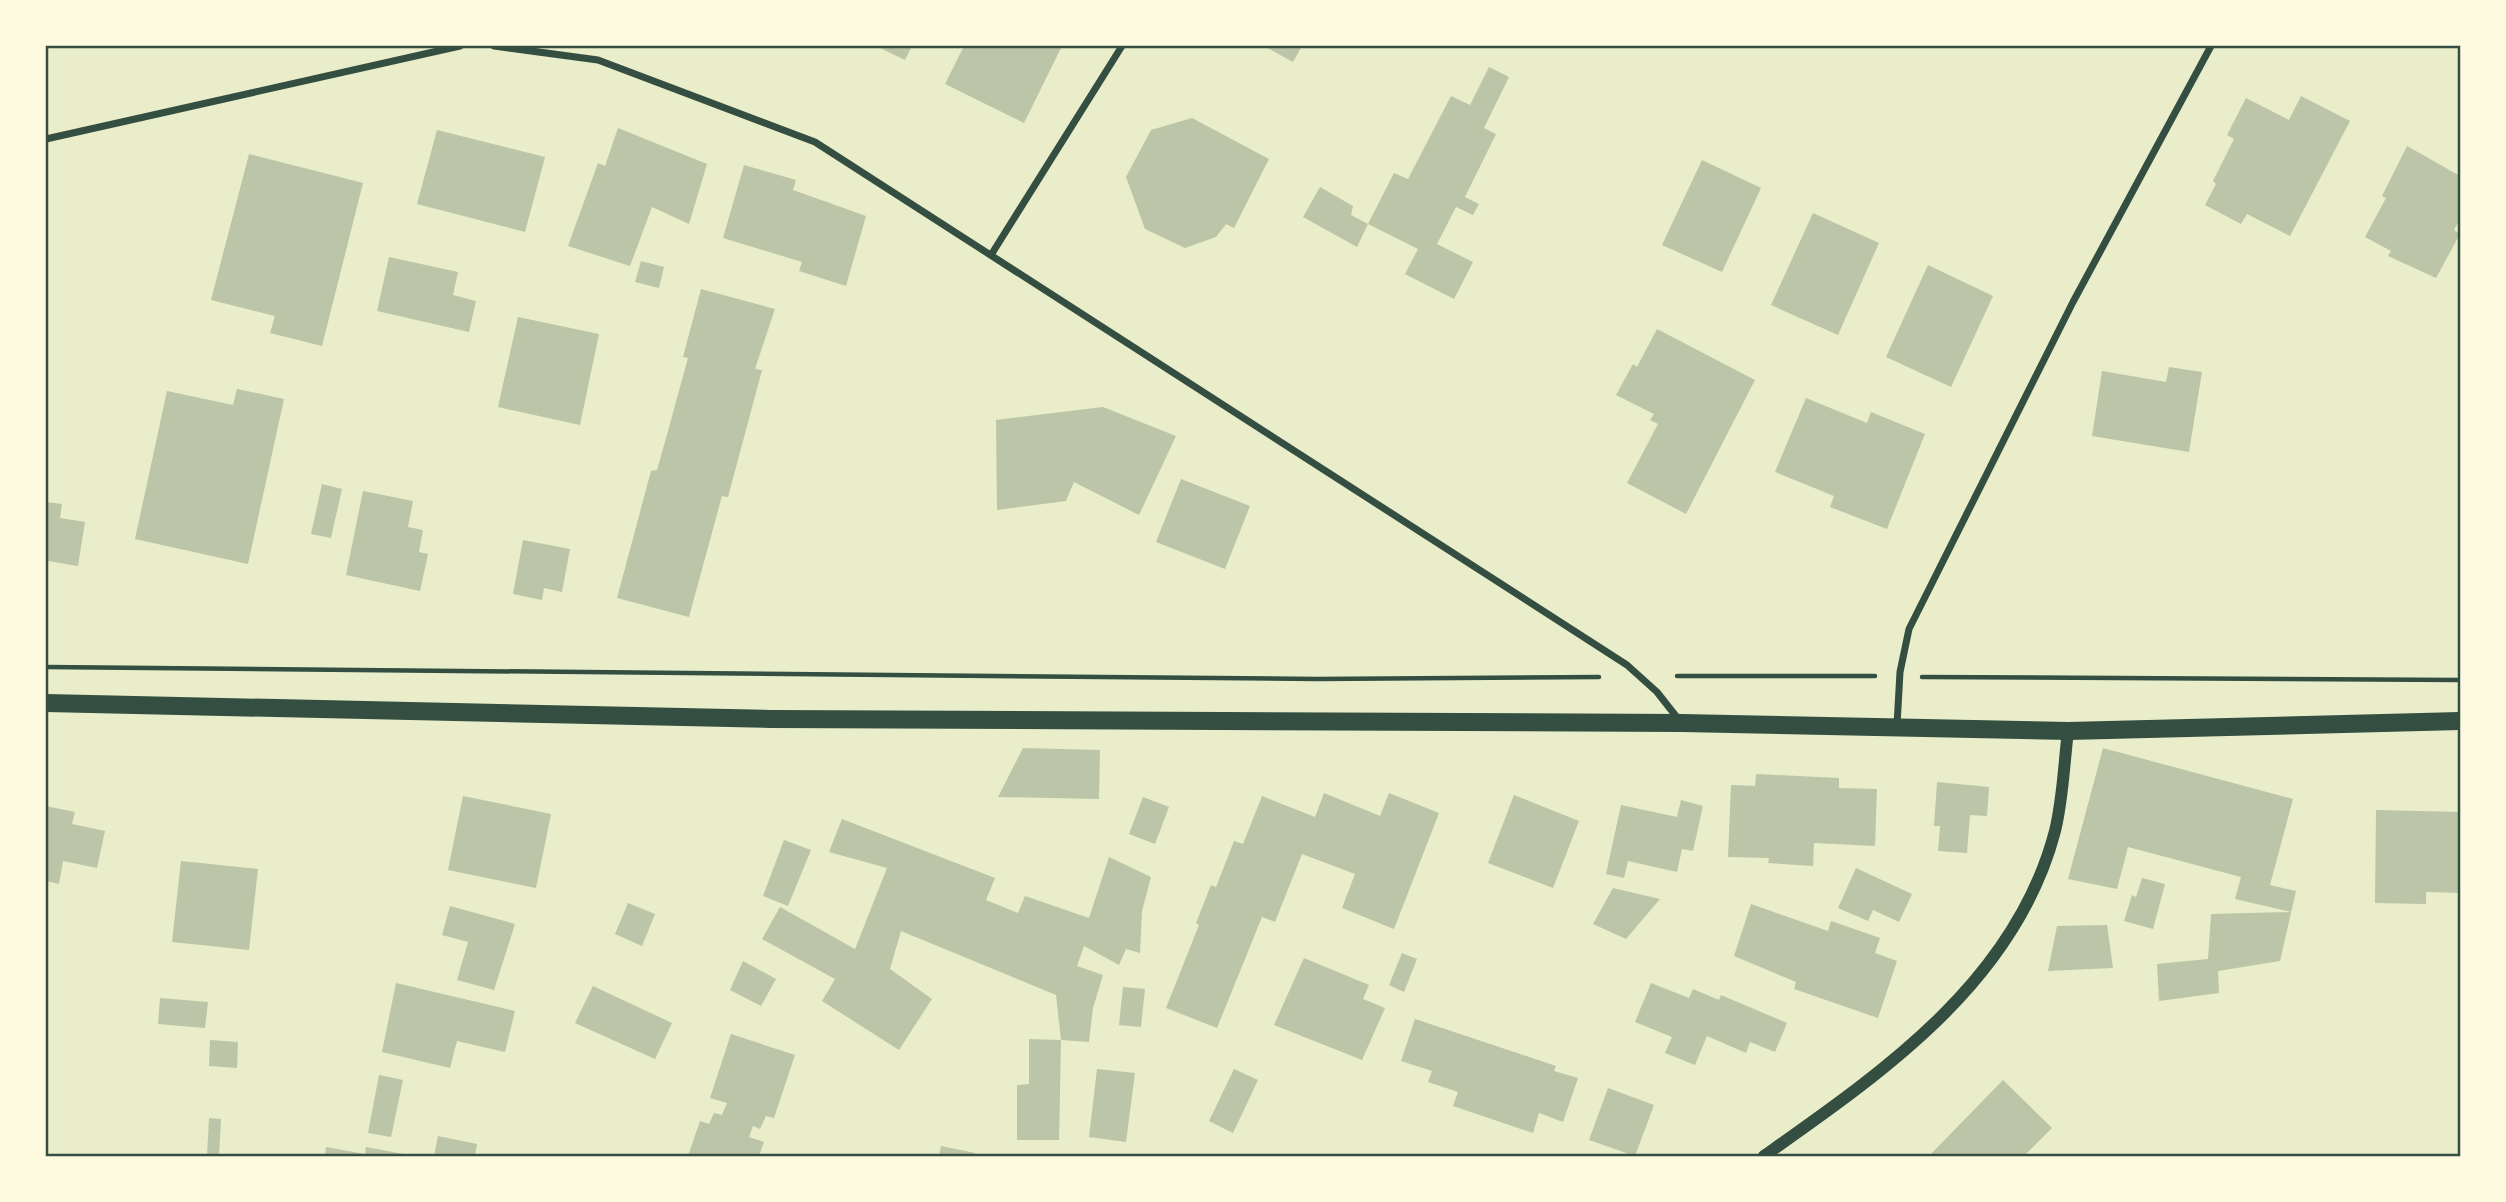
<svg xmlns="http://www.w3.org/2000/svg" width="2506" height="1202" font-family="'Fira Sans Condensed',sans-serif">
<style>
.building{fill:#bcc5a7}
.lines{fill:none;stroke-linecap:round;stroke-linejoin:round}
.path{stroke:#344e41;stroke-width:4.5}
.minor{stroke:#344e41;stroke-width:7}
.tertiary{stroke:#344e41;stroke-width:12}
.primary{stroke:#344e41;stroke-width:18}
.neatline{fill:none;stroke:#344e41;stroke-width:2.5}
</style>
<rect width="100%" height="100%" fill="#e9edc9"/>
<g class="building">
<polygon points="876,46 912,46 905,60"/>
<polygon points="964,46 1062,46 1024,123 945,84"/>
<polygon points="1264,46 1302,46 1293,62"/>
<polygon points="1489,67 1509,77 1484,128 1496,134 1465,197 1479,204 1473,215 1456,207 1437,244 1473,262 1454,299 1405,274 1418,249 1368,224 1394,173 1408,179 1451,96 1470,105"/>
<polygon points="2301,96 2350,121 2290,236 2247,214 2241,224 2205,205 2216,184 2213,181 2234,139 2227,135 2246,98 2289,120"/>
<polygon points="1192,118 1269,159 1234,228 1226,224 1216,237 1185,248 1145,229 1126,177 1151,130"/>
<polygon points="618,128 707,164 689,224 652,207 630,266 568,246 598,163 605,166"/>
<polygon points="437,130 545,157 525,232 417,204"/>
<polygon points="2407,146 2460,176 2460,219 2454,230 2460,234 2436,278 2388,256 2391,251 2365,237 2386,198 2382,196"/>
<polygon points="249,154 363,183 322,346 270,333 275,316 211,300"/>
<polygon points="1702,160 1761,188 1722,272 1662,245"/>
<polygon points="744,165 796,180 793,190 866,216 846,286 799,271 802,262 723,238"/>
<polygon points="1320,187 1353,206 1351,215 1368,224 1357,247 1303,217"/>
<polygon points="1813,213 1879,243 1838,335 1771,305"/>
<polygon points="389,257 458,272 453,295 476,301 469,332 377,311"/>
<polygon points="641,261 664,267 659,288 635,282"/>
<polygon points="1928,265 1993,296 1951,387 1886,357"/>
<polygon points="701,289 775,309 755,369 762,370 728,497 722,496 689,617 617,598 651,471 657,470 668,431 688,358 683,357"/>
<polygon points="518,317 599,334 580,425 498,407"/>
<polygon points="1657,329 1755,380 1686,514 1627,483 1658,424 1650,420 1654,414 1616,395 1633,364 1637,367"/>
<polygon points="2169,367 2202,372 2189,452 2092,436 2102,371 2166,382"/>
<polygon points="237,389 284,399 248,564 135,539 167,391 233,405"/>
<polygon points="1806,398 1867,423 1871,412 1925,434 1887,529 1830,507 1834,496 1775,472"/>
<polygon points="1103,407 1176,436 1139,515 1074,482 1066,501 997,510 996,420"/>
<polygon points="1181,479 1250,506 1225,569 1156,542"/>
<polygon points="322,484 342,489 331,538 311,534"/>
<polygon points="363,491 413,501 408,527 423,530 419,552 428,554 420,591 346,575"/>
<polygon points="46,502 62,504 60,518 85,522 78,566 48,561"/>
<polygon points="523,540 570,549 562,592 544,588 542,600 513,594"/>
<polygon points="1023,748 1100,750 1099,799 998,797"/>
<polygon points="2103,748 2293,799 2270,885 2296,891 2280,961 2218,971 2219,993 2159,1001 2157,964 2208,959 2211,914 2291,912 2235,899 2241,877 2128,847 2117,889 2068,879"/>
<polygon points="1756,774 1839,778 1839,788 1877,789 1875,846 1814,843 1813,866 1768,863 1769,858 1728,857 1731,785 1755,786"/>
<polygon points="1937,782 1989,787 1987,816 1970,815 1967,853 1938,851 1940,826 1934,826"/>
<polygon points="1324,793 1380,816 1389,793 1439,813 1394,929 1342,908 1355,874 1302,854 1275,922 1262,917 1217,1028 1166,1008 1199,925 1196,923 1211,885 1216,887 1234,841 1243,844 1262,796 1315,817"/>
<polygon points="1514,795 1579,821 1553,888 1488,863"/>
<polygon points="463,796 551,814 536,888 448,870"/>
<polygon points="1143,797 1169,807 1155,844 1129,834"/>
<polygon points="1681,800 1703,806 1693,851 1682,849 1677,872 1628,861 1624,878 1606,874 1621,805 1677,817"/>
<polygon points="46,806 75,812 72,824 105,831 97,868 63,861 59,884 46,881"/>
<polygon points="2376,810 2460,812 2460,893 2426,892 2426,904 2375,903"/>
<polygon points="842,819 995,878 986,900 1018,913 1025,896 1089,918 1109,857 1151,877 1142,911 1140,953 1126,949 1119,965 1084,946 1077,966 1103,975 1093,1008 1089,1042 1061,1040 1056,995 901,931 890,969 932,999 899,1050 822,1001 835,979 762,939 780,907 855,949 887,868 829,852"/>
<polygon points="784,840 811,850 788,906 763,896"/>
<polygon points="181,861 258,869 249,950 172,942"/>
<polygon points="1856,868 1912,894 1899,922 1873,910 1868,921 1838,908"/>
<polygon points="2142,878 2165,884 2153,929 2124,921 2132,895 2136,897"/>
<polygon points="1613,888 1660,899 1626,939 1593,924"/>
<polygon points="628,903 655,914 642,946 615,934"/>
<polygon points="1751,904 1828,931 1831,921 1880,938 1875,953 1897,961 1878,1018 1794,989 1796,982 1734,956"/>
<polygon points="450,906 515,924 494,990 457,980 468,942 442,935"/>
<polygon points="2107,925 2113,968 2048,971 2057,926"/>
<polygon points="1402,953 1417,959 1404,992 1389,985"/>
<polygon points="1304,958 1369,985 1363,999 1385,1008 1362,1060 1274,1025"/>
<polygon points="743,961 776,979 761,1006 730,990"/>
<polygon points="396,983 515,1011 505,1052 457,1041 450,1068 382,1052"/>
<polygon points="1651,983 1689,998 1693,989 1719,1000 1721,995 1787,1023 1775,1052 1750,1042 1746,1053 1707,1036 1695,1065 1665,1053 1672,1037 1635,1022"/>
<polygon points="593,986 672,1023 655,1059 575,1023"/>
<polygon points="1123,987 1145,989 1141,1027 1119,1025"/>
<polygon points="160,998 208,1002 205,1028 158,1024"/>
<polygon points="1415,1019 1556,1066 1554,1071 1578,1078 1563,1122 1539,1113 1533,1133 1453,1106 1458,1092 1428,1082 1432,1071 1401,1061"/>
<polygon points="731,1034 795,1055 774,1118 766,1116 760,1129 753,1126 749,1137 764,1142 759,1156 688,1156 700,1121 709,1124 714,1113 722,1115 727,1103 710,1098"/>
<polygon points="1029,1039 1061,1040 1059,1140 1017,1140 1017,1085 1029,1084"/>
<polygon points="210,1040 238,1042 237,1068 209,1066"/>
<polygon points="1097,1069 1135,1073 1126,1142 1089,1137"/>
<polygon points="1234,1069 1258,1080 1233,1133 1209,1121"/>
<polygon points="379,1075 403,1080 391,1137 368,1133"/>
<polygon points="2003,1080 2052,1128 2024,1156 1929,1156"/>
<polygon points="1608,1088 1654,1105 1635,1156 1589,1140"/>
<polygon points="209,1118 221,1119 219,1156 207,1156"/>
<polygon points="438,1136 477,1144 475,1156 434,1156"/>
<polygon points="941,1146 975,1153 974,1156 939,1156"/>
<polygon points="326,1147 365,1154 366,1147 414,1156 325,1156"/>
</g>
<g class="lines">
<g class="path">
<polyline points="46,667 1317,679 1599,677"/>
<polyline points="1677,676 1875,676"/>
<polyline points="1922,677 2460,680"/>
</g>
<g class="minor">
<polyline points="494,46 598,60 815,142 1627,665 1657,692 1679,720"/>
<polyline points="46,139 460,46"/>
<polyline points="991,255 1122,46"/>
<polyline points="1897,725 1900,672 1909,629 2073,302 2211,46"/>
</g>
<path class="tertiary" d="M 1764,1156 C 1883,1072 2016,981 2055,831 C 2063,799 2064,763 2068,731"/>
<polyline class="primary" points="46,703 771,719 1682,723 2068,731 2460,721"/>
</g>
<rect width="2506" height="1202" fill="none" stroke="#fefae0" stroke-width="94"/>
<rect x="47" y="47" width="2412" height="1108" class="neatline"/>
</svg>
